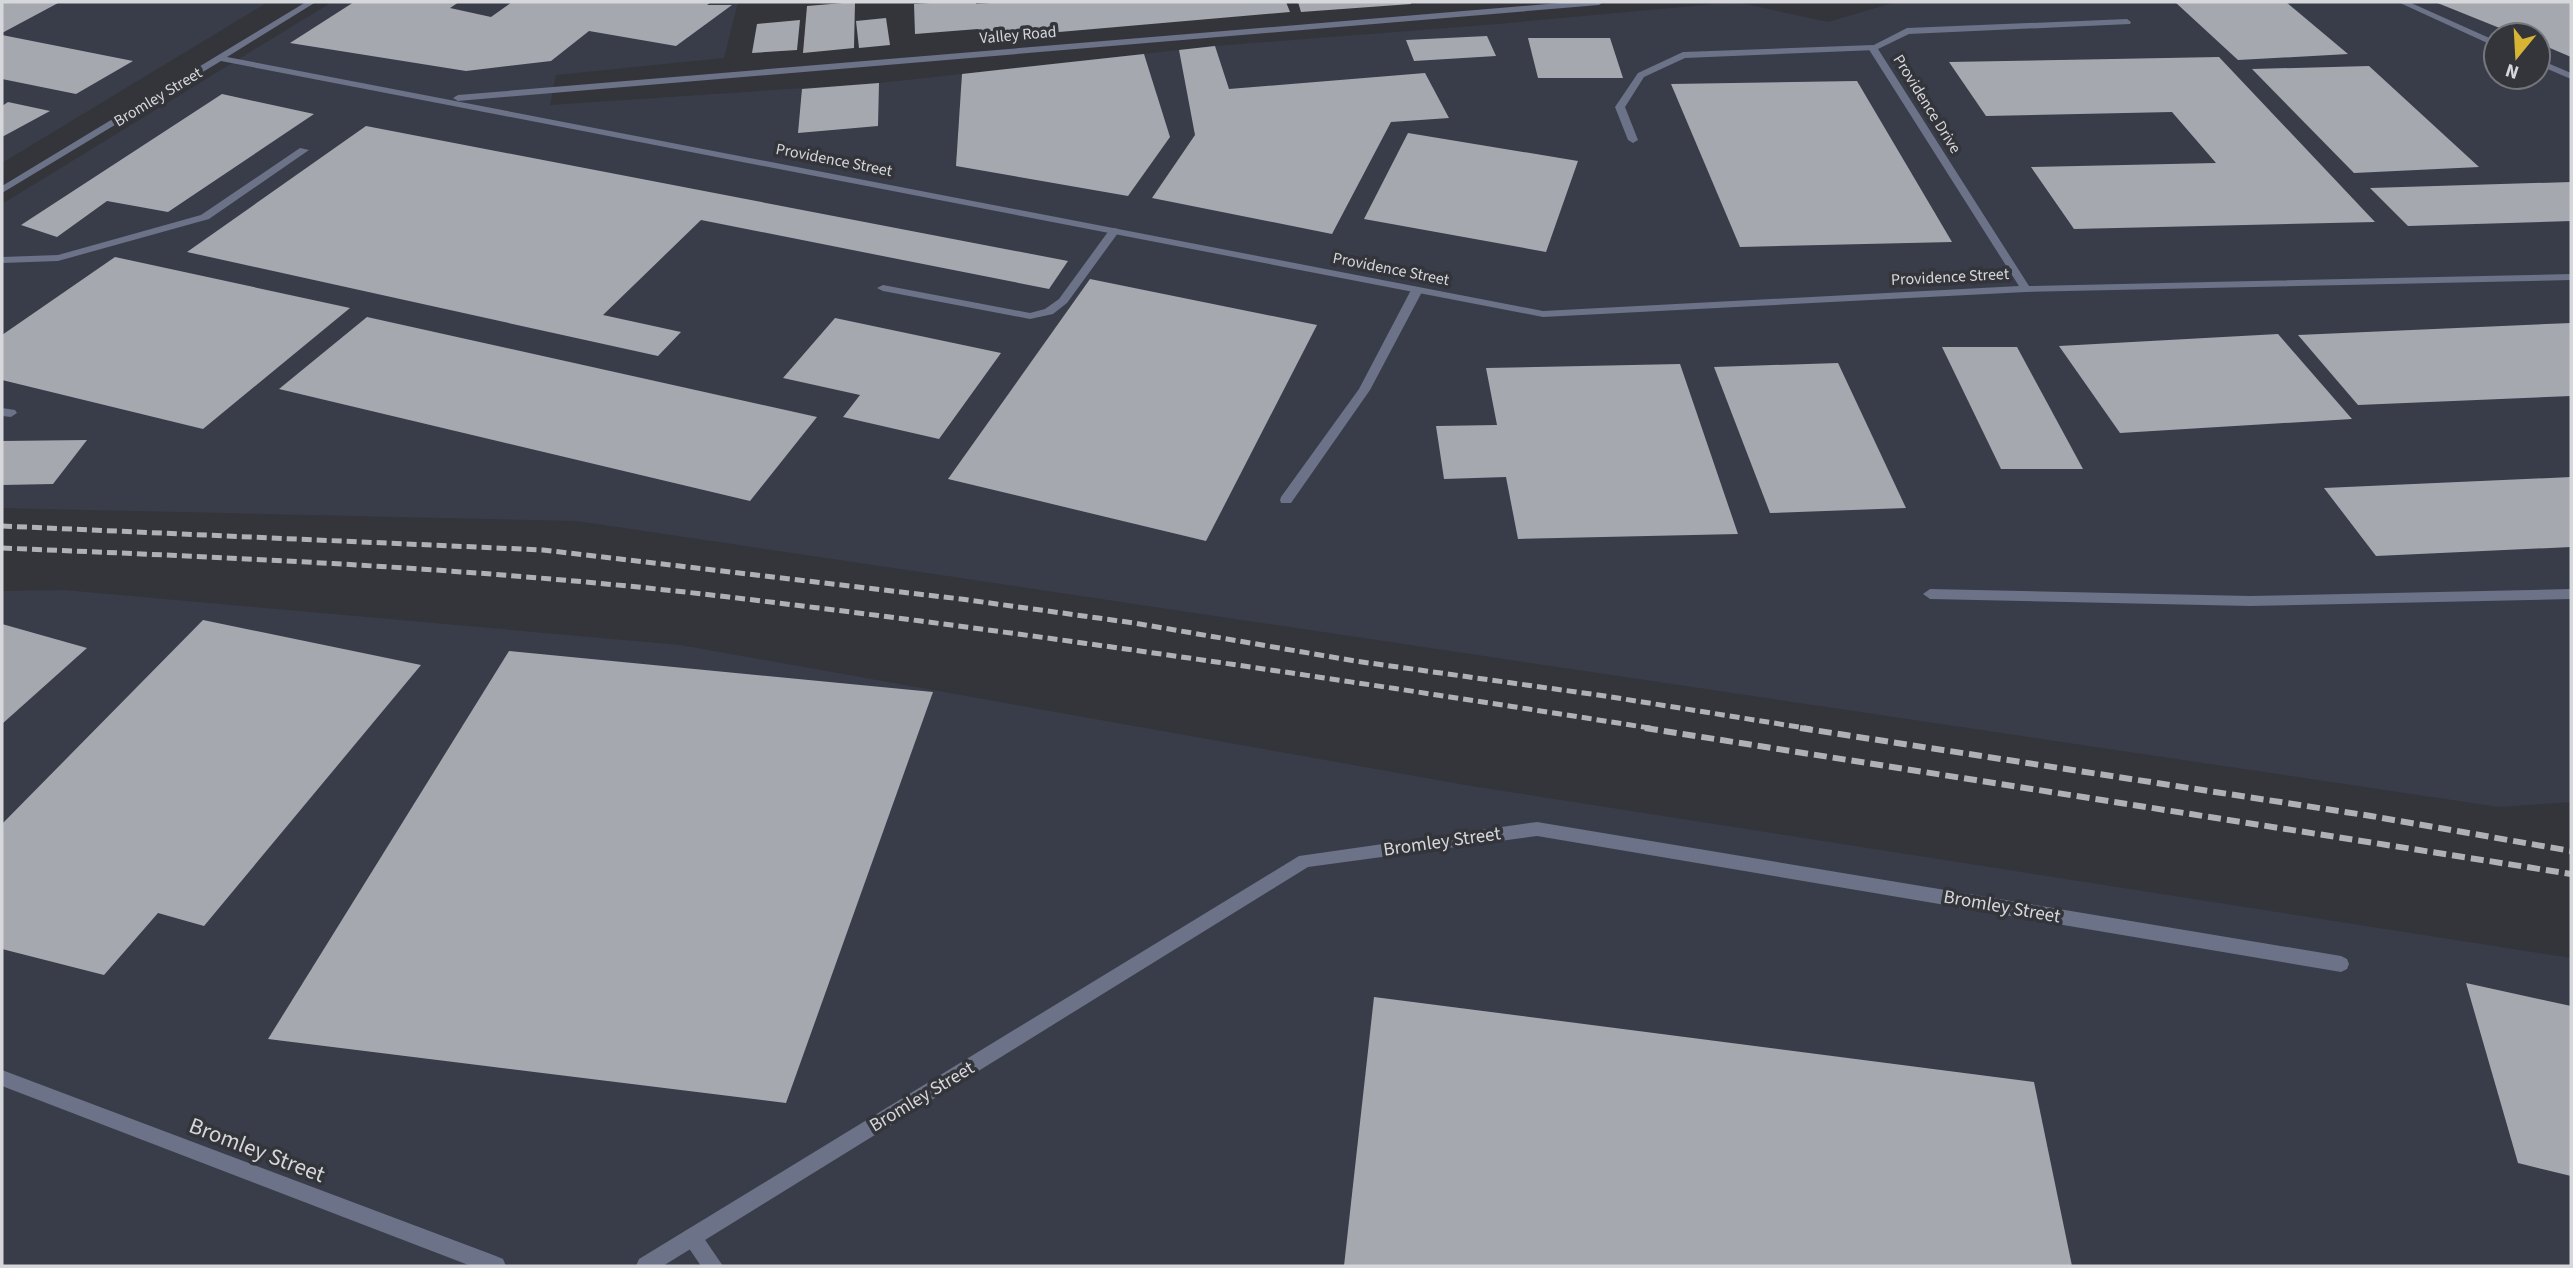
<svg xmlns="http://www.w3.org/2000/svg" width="2573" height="1268" font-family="'Source Sans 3',sans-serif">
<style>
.built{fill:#393d49;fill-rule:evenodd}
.building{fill:#a6a8b0}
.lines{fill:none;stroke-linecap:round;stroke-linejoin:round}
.lane{fill:#6c7287;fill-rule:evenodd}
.street{fill:#6c7287;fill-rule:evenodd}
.rail-far1{stroke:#b0b1b5;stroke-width:5;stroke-dasharray:10 5;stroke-linecap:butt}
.rail{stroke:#b0b1b5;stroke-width:6;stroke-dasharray:13 6;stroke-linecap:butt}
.labels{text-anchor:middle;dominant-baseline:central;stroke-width:7;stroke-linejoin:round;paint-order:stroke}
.far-street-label{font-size:16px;fill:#d6d7db;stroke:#33353b}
.street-label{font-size:19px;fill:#d6d7db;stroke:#33353b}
.near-street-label{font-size:23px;fill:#d6d7db;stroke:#33353b}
</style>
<rect width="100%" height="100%" fill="#33353b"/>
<g class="built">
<polygon points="2,2 268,2 2,163"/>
<path d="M 332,2 L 738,2 L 724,58 L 556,75 L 550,105 L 879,83 L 1215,46 L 1498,24 L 1736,2 L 1828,22 L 1896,2 L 2571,2 L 2571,802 L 2499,807 L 577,521 L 2,508 L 2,204 ZM 2496,35 L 2538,35 L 2538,77 L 2496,77 Z"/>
<polygon points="64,590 680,645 1471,786 2571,958 2571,1266 2,1266 2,591"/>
</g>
<g class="building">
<polygon points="2,2 60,2 2,33"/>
<polygon points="354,2 459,2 450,8 491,17 512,2 711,2 707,5 732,5 676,46 589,31 551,61 466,71 290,43"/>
<polygon points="855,2 854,48 803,53 807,6"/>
<polygon points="946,2 976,2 976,4 1006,2 1286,2 1290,12 978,39 978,29 915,34 914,4"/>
<polygon points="1298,2 1411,2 1411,4 1301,12"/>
<polygon points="2175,2 2286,2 2348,54 2238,60"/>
<polygon points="2435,2 2571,2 2571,57 2538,43 2538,35 2517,35"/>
<polygon points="886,18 890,45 859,48 856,21"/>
<polygon points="800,20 797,50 752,53 757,24"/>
<polygon points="2,35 133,61 76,94 2,79"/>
<polygon points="1487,36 1496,56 1414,61 1406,40"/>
<polygon points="1528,38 1610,38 1623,78 1538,78"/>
<polygon points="1215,46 1229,89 1425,73 1449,118 1391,122 1332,234 1152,198 1195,135 1179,50"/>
<polygon points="1144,54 1170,137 1128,196 956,166 962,74"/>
<polygon points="2219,57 2375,222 2074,229 2031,167 2216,163 2172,112 1986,116 1949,62"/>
<polygon points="2369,66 2479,167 2354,173 2252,69"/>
<polygon points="1857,81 1952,242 1740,247 1671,84"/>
<polygon points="879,83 878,126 798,133 802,89"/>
<polygon points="222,94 314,114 168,212 107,201 57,237 21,225"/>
<polygon points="8,102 50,111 2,137 2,106"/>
<polygon points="366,126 1068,261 1049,289 701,220 603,315 681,332 658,356 187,252"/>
<polygon points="1408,133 1578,161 1546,252 1364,219"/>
<polygon points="2571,182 2571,221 2408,226 2370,188"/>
<polygon points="115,257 350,308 203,429 2,380 2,335"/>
<polygon points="1090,279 1317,325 1206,541 948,479"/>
<polygon points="367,317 817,417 750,501 279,389"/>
<polygon points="835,318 1001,353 939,439 843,417 860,395 783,378"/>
<polygon points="2571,323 2571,396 2358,405 2298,335"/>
<polygon points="2278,334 2352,419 2120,433 2059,346"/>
<polygon points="1942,347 2017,347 2083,469 2001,469"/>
<polygon points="1838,363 1906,508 1770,513 1714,367"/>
<polygon points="1680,364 1738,534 1518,539 1506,477 1444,479 1436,426 1497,425 1486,368"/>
<polygon points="87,440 53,484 2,485 2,441"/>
<polygon points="2571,477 2571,547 2376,556 2324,488"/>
<polygon points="203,620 421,665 204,926 158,913 104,975 2,949 2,824"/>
<polygon points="2,624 87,648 2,724"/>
<polygon points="509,651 933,692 786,1103 268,1039"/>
<polygon points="2466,983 2571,1006 2571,1176 2518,1163"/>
<polygon points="1374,997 2034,1082 2072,1266 1344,1266"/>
</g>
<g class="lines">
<g class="lane">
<polygon points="2398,2 2409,2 2496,41 2496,47"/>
<polygon points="1873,45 1878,48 1876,50 1685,58 1644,77 1625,107 1638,140 1633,143 1628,140 1615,107 1638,73 1683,52"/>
<polygon points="2538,59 2571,73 2571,79 2538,65"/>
<polygon points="300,148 309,150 209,219 58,261 2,263 2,257 58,255 201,215"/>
<polygon points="1114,228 1118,229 1118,233 1067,303 1053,314 1030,319 883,291 877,288 883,285 1030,313 1045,309 1059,299 1110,229"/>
<polygon points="1417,287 1423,290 1370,390 1291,503 1281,503 1280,500 1281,497 1359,389 1411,290"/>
<polygon points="2,408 15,410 17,413 11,417 2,416"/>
<polygon points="692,1228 699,1231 723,1266 701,1266 682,1238 685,1231"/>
</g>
<g class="street">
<polygon points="306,2 316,2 227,57 1543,311 2019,286 1868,48 1907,28 2127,19 2131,22 2130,24 1909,34 1878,49 2029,286 2571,274 2571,280 2026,292 1543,317 221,61 2,193 2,186"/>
<polygon points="1571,2 1603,2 1599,5 458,101 453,98 458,95"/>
<polygon points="1930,589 2250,596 2571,589 2571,599 2250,606 1930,599 1923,594"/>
<polygon points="1537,822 2341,956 2347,959 2349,964 2347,969 2341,972 1537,836 1308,867 663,1266 636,1266 639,1259 1299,856"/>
<polygon points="2,1070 496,1256 503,1259 506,1266 471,1266 2,1086"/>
</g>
<g class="rail-far1">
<polyline points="2,526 543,550 961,599 1134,623 1355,661 1605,696 1811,729"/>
<path d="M 2,548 C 242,558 481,568 720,596 C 1033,633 1345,680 1656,729"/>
</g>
<g class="rail">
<polyline points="1645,728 2571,874"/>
<polyline points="1800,728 2371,816 2571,851"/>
</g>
</g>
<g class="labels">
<g class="far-street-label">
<text transform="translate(1018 35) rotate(-5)">Valley Road</text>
<text transform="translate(158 97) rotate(-31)">Bromley Street</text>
<text transform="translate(1927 104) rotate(58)">Providence Drive</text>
<text transform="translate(834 160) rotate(11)">Providence Street</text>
<text transform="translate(1391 269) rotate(11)">Providence Street</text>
<text transform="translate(1950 277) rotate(-3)">Providence Street</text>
</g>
<g class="street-label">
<text transform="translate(1442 842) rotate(-8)">Bromley Street</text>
<text transform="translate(2002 907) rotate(10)">Bromley Street</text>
<text transform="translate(922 1097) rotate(-31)">Bromley Street</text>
</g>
<g class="near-street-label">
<text transform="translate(257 1150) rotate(21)">Bromley Street</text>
</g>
</g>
<rect width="2573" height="1268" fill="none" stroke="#d6d7db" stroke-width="7"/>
<g transform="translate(2517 56) rotate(198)"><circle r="33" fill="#33353b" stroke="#74767b" stroke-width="2"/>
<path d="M0-5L12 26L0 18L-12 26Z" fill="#d8b434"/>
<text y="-10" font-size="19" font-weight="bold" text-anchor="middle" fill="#d6d7db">N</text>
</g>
</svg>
